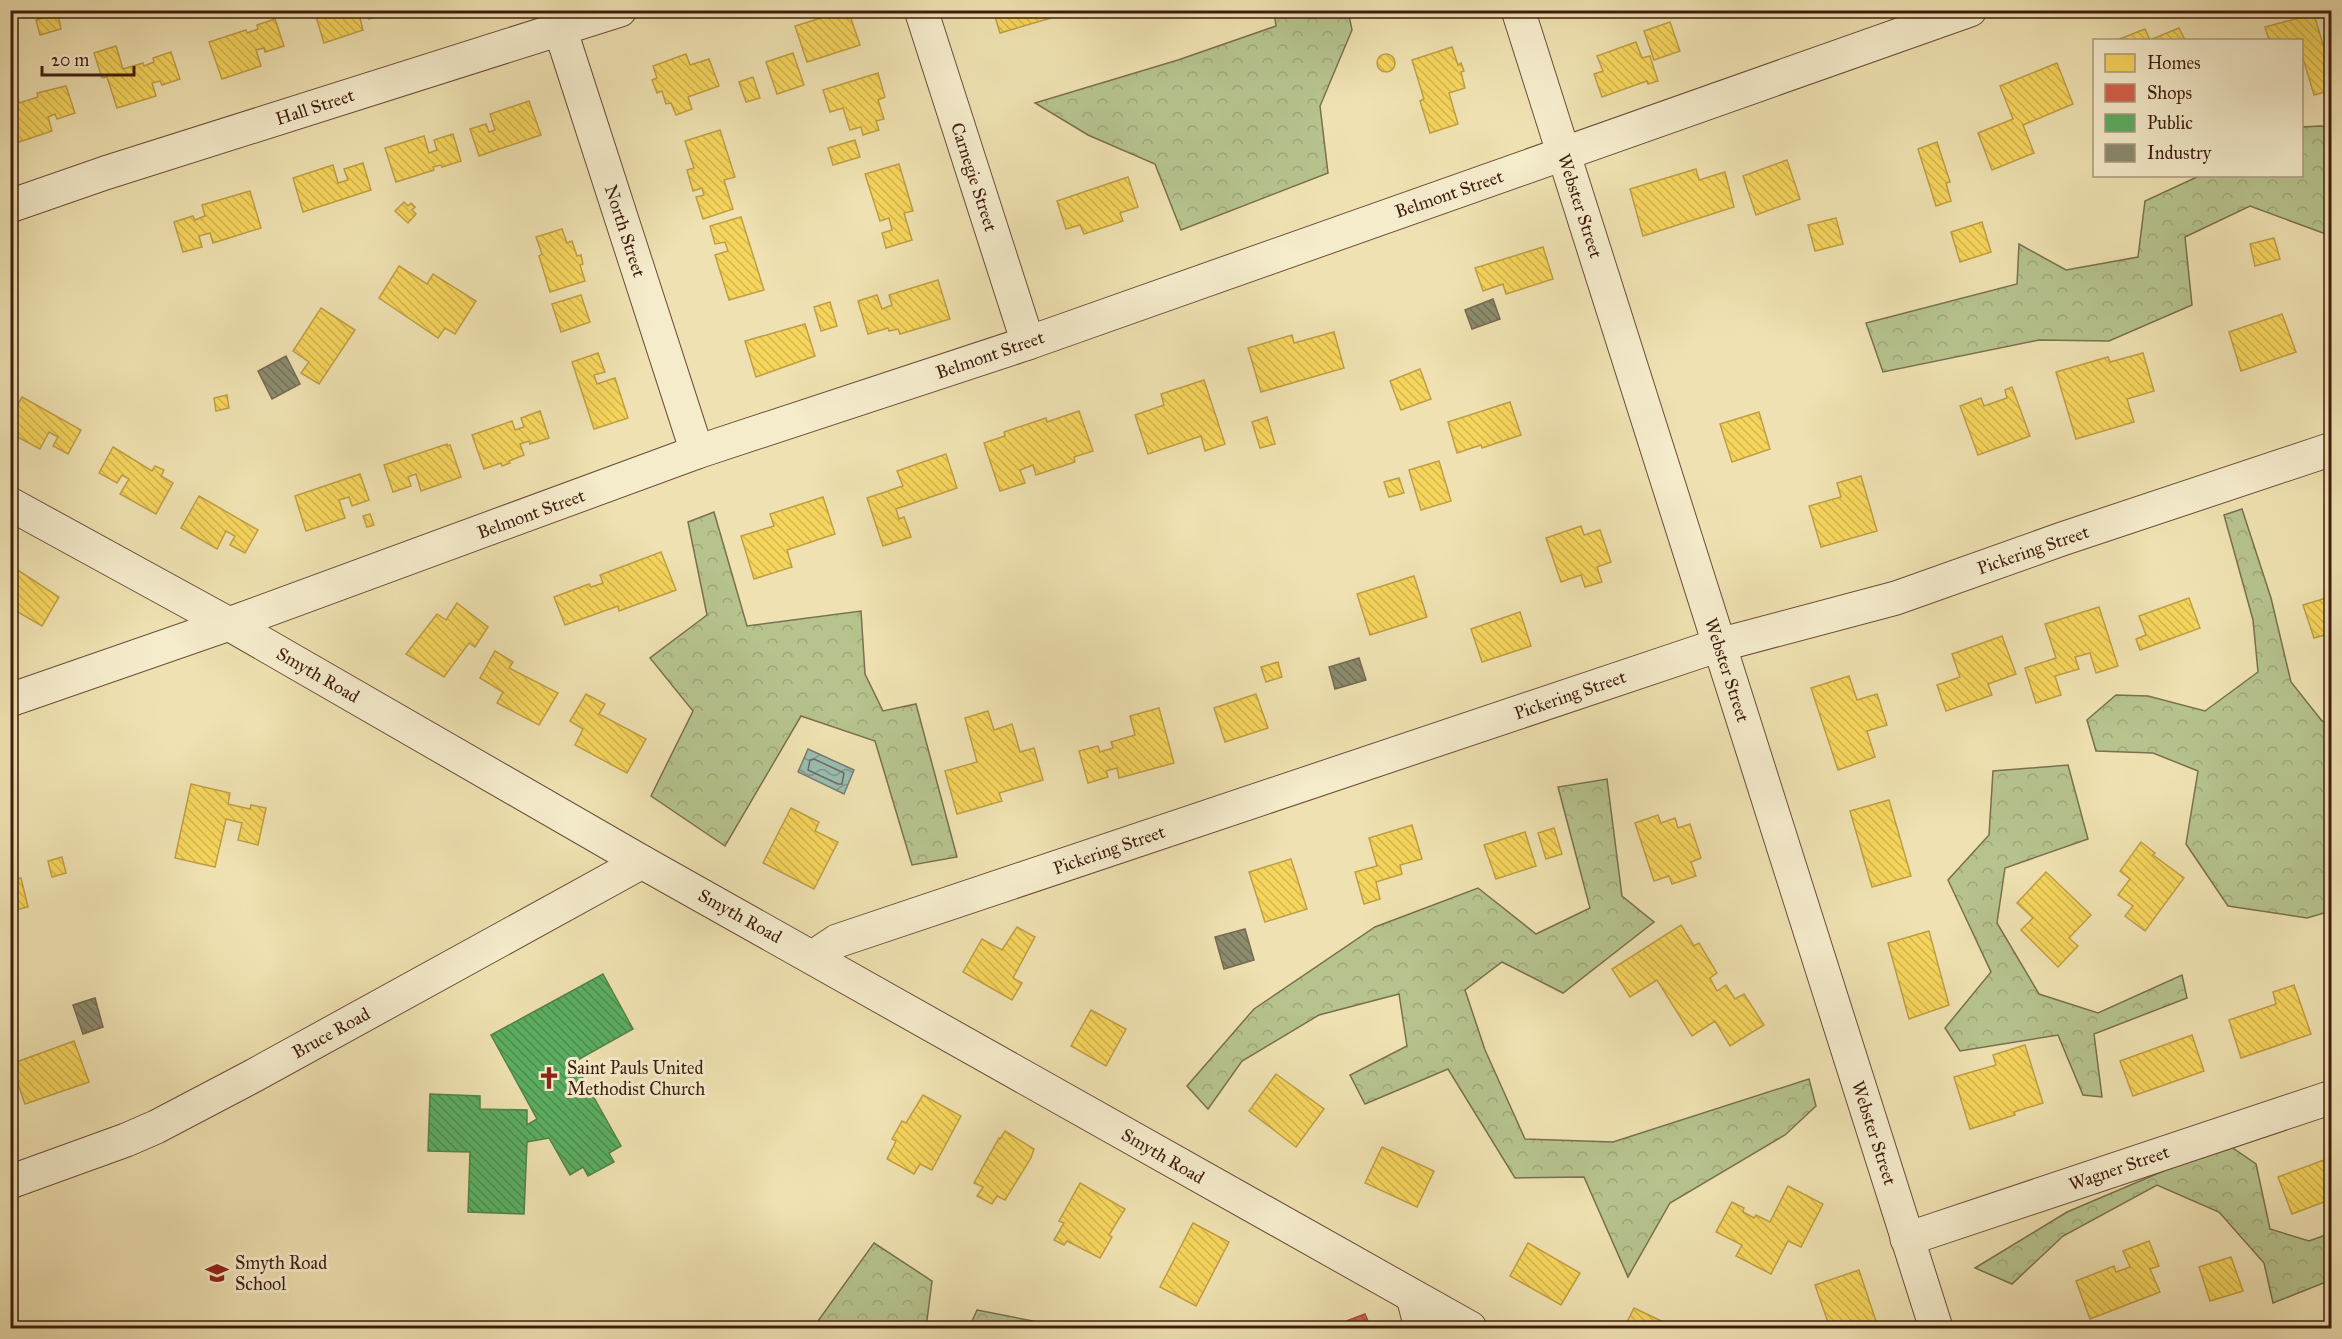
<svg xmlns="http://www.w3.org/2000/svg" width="2342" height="1339" font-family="'IM FELL Great Primer',serif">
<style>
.forest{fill:url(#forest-crowns);stroke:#7a704e;stroke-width:1.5}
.water{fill:url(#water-waves);stroke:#767c71;stroke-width:1.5}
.homes{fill:url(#homes-back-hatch);stroke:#bf9e45;stroke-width:1.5}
.shops{fill:url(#shops-back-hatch);stroke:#a94c3a;stroke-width:1.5}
.public{fill:url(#public-back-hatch);stroke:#528248;stroke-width:1.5}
.industry{fill:url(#industry-back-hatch);stroke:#756a52;stroke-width:1.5}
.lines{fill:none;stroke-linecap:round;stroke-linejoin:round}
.shore{stroke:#6d6c60;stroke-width:1.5}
.minor-casing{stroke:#6b4d38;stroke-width:35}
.tertiary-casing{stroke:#6b4d38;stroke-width:35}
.minor{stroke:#f5eccc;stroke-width:33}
.tertiary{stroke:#f5eccc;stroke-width:33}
.labels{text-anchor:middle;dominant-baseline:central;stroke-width:6;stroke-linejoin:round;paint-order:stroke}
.street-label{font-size:18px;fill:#3f1c0f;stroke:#f5eccc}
.poi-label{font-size:18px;fill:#3f1c0f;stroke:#f5eccc;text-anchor:start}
</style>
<defs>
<pattern id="forest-crowns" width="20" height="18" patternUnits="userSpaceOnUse" patternTransform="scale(1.5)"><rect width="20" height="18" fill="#b6c38d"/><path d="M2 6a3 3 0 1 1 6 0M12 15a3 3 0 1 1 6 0" fill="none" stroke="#9ea778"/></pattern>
<pattern id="water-waves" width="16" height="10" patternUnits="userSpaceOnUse" patternTransform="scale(1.5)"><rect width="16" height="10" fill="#9bbcb2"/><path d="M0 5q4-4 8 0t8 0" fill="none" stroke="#80988f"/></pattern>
<pattern id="homes-back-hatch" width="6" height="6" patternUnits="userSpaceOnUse" patternTransform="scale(1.5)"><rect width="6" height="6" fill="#f6d55c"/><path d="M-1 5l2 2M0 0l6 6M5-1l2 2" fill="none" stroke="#d4b64f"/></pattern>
<pattern id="shops-back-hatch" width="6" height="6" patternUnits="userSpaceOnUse" patternTransform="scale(1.5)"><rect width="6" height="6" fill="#d6604d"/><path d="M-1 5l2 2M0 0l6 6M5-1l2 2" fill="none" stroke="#af4e3e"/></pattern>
<pattern id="public-back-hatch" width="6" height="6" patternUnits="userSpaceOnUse" patternTransform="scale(1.5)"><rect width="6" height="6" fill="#5aae61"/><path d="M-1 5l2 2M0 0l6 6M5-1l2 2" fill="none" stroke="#4c8d4e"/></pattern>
<pattern id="industry-back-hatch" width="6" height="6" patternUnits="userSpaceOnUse" patternTransform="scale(1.5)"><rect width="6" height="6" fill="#8c8c6e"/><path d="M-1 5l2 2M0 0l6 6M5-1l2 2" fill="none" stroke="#747259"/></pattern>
</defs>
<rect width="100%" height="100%" fill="#efe1b1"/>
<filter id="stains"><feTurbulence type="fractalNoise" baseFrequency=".00333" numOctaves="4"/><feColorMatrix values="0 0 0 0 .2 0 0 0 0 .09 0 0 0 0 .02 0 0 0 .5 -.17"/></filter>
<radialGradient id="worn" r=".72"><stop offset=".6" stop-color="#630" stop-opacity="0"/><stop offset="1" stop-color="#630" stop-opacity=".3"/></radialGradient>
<g class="forest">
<polygon points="1274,11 1348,11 1352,30 1320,106 1328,173 1181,230 1155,164 1088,135 1035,103 1178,60 1276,26"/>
<polygon points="2321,126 2331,128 2331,236 2250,206 2185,237 2192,305 2109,341 2039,340 1883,372 1866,323 2017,284 2019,244 2066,270 2138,257 2145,201 2199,176 2302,176 2302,127"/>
<polygon points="2242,509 2271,598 2291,682 2322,721 2331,722 2331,911 2307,918 2228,906 2186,844 2198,771 2153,753 2096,751 2087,720 2116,695 2148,696 2205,711 2258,672 2253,620 2224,515"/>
<polygon points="714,512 747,626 861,611 865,674 883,711 916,704 957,857 912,865 875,741 801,716 725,846 651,796 693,711 650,658 707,615 688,522"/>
<polygon points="2068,765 2088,839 2005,868 1997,923 2039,994 2098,1013 2182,975 2187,998 2094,1034 2102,1097 2083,1095 2058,1035 1960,1051 1945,1028 1991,972 1948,880 1989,835 1993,771"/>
<polygon points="1607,779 1622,896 1654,922 1563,993 1502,962 1465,990 1485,1050 1525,1139 1613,1142 1809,1079 1816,1106 1785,1135 1670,1203 1628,1277 1584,1177 1515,1178 1448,1069 1365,1104 1350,1075 1407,1046 1399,994 1319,1015 1242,1061 1208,1109 1187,1086 1254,1009 1375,927 1478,888 1536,934 1590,908 1558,787"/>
<polygon points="2227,1144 2256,1164 2270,1229 2309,1241 2331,1233 2331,1280 2273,1303 2264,1263 2219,1212 2157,1185 2063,1236 2012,1284 1975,1268 2067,1212"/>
<polygon points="874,1243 932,1281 926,1328 813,1328"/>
<polygon points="977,1310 1063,1327 1064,1328 969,1328"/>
</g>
<polygon class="water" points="808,749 854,770 844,794 798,772"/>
<g class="homes">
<polygon points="314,10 386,10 387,13 369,19 367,15 360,18 363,30 324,43"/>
<polygon points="829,10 834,10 835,14 848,10 860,45 807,62 795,26 821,18 819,14"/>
<polygon points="993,10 1048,10 1051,18 1000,33"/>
<polygon points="1126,10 1146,10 1128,17"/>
<polygon points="58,14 61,29 40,35 36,20"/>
<polygon points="2314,14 2323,45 2329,44 2332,52 2332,90 2314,95 2302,55 2302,40 2269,40 2265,27"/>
<polygon points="275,19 284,46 265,52 264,48 256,50 261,66 222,79 209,42 246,30 247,33 258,29 257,25"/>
<polygon points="1670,22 1680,51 1654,60 1644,31"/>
<polygon points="2179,28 2185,40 2117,40 2145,29 2150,40"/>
<polygon points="1636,42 1642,58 1650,56 1658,81 1648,84 1647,81 1602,97 1594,74 1603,71 1597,56"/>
<polygon points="116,46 123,69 143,63 144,66 154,62 153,58 171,52 180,79 162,85 160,81 152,83 156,96 117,108 107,77 102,78 94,53"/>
<polygon points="1452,47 1458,65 1461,63 1464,71 1461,72 1465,88 1449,93 1458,124 1430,133 1420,101 1424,99 1412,60"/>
<polygon points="793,53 804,85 777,94 766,62"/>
<polygon points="686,54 690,65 709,59 719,86 688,97 692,109 676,115 671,103 666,104 662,91 657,93 652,80 657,78 653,66"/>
<circle cx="1386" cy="63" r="9"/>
<polygon points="2057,63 2073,104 2023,125 2034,153 1992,170 1978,133 2013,119 2000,86"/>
<polygon points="878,73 885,97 878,100 884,119 876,121 879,130 863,135 861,127 850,130 843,108 830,112 823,90"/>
<polygon points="753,77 760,98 746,102 739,82"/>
<polygon points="14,85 19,103 38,97 37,93 66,86 75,113 57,119 55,114 48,117 52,131 13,144 10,137 10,86"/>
<polygon points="529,101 541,135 479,156 470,129 486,124 489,132 495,130 490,114"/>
<polygon points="720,130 735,177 724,180 733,209 703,219 696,197 704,195 702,188 693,191 687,170 694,168 685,141"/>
<polygon points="453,134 461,161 442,167 441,165 433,167 434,170 396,182 385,148 424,136 429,153 437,150 434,140"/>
<polygon points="855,140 860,157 833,165 828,148"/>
<polygon points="1937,142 1950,182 1946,183 1951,201 1936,206 1918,149"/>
<polygon points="1787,160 1800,199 1756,215 1743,176"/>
<polygon points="363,163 371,190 303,212 293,178 333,165 338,183 348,180 344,169"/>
<polygon points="899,164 913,211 904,213 912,240 886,248 882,233 892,230 889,218 880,221 865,174"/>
<polygon points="1696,169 1699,180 1725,172 1734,207 1643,236 1630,189"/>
<polygon points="1128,177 1138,207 1120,213 1123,221 1084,234 1080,225 1066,229 1057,201"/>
<polygon points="250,191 261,228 213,243 210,233 199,236 202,247 183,252 174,222 193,216 195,220 205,216 202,205"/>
<polygon points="404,202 408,206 411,203 415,207 412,210 416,214 408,223 395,211"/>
<polygon points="741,217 764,290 729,300 715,255 728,251 725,242 715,244 710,226"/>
<polygon points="1836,218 1843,244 1815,251 1808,225"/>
<polygon points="1982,222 1991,252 1960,262 1951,232"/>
<polygon points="562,229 567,243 572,241 577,256 581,255 583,264 580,265 585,281 550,292 539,256 542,254 536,237"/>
<polygon points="2274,238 2280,259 2255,266 2250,244"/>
<polygon points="1543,247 1553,279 1506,294 1503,284 1483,291 1475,268"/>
<polygon points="399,266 427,284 433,274 476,301 455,334 445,328 438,338 379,298"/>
<polygon points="938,280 950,319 900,334 898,329 889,331 888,328 868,334 858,301 877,295 882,309 892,305 889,295"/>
<polygon points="581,295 590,322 561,332 552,304"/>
<polygon points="830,302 837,326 821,331 814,307"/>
<polygon points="321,308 355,330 319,384 301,373 309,362 293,351"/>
<polygon points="2282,314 2296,352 2241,371 2229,332"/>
<polygon points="805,324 815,356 756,377 745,341"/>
<polygon points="1334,332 1344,368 1261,392 1248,348 1292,335 1294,343"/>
<polygon points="598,353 605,372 594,375 597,384 615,378 628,418 594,429 572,362"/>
<polygon points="2143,353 2154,391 2127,399 2134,422 2076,439 2056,372 2108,357 2110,362"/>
<polygon points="1420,369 1431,399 1401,410 1390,381"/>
<polygon points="1204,380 1225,444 1205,451 1201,436 1148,454 1135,415 1164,405 1161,394"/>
<polygon points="2012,387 2030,436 1978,455 1960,406 1981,398 1984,406 2007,398 2005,390"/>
<polygon points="227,395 229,408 216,411 214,398"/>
<polygon points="22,397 81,430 68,454 53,446 58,437 49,432 40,449 10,433 10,417"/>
<polygon points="1510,402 1521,435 1482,448 1481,445 1457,453 1448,422"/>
<polygon points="540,411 549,438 530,444 529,441 520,444 524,455 509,461 510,463 502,466 501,463 484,469 472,435 512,421 515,430 524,427 521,418"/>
<polygon points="1079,411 1093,451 1074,457 1075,462 1036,475 1033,465 1020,470 1025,483 1000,491 984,443 1005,436 1004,432 1046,418 1047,422"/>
<polygon points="1759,412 1770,449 1732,462 1720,424"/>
<polygon points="1267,417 1275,444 1260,448 1252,422"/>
<polygon points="447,444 447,446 450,445 461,477 421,491 416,474 408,477 411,486 393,492 384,465"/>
<polygon points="113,447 152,471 155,466 164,470 161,476 173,483 156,514 120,494 129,479 122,475 117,483 99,473"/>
<polygon points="946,454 957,488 896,509 899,519 904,517 911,537 883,546 867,498 903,486 897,471"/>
<polygon points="1439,461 1451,501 1421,510 1409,470"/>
<polygon points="360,474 369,500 352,506 349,497 339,500 345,518 306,531 295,496"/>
<polygon points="1861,476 1877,531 1821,547 1809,506 1841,497 1837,483"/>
<polygon points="1399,478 1404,493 1389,497 1384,482"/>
<polygon points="199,496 258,530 245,553 230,545 235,536 226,531 217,549 181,528"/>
<polygon points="823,497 835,534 787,550 792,567 754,579 741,536 774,526 770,514"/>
<polygon points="370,514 374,525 367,527 363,516"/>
<polygon points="1581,526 1584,535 1600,530 1611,562 1597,567 1602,582 1585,587 1581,575 1561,582 1546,538"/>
<polygon points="661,552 676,590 619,611 618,606 565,625 554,597 589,584 591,587 603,583 600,575"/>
<polygon points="10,565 59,597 42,626 18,612 17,615 10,611"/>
<polygon points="1414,576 1427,617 1370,635 1357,594"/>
<polygon points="2332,590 2332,633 2314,638 2303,605 2326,598 2324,592"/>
<polygon points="2189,598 2200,628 2140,650 2136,639 2146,635 2139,616"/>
<polygon points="457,603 488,627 475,647 469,643 444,677 406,654 437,614 446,620"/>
<polygon points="2099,607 2118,666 2096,673 2090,653 2075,657 2079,669 2055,676 2061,695 2036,703 2025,668 2056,658 2045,624"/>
<polygon points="1520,612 1531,646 1482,662 1471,629"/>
<polygon points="2002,636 2016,674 1988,684 1992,695 1946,711 1937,685 1960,677 1952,654"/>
<polygon points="495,651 513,662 509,668 558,693 539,725 497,703 503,692 480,678"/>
<polygon points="1278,662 1282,677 1266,682 1261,667"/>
<polygon points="1849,676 1857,700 1877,694 1887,725 1867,731 1875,757 1838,770 1811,688"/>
<polygon points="586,694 605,704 599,714 646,739 627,773 575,745 583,729 570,721"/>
<polygon points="1256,694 1268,728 1225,742 1214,708"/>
<polygon points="1159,708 1174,763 1119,778 1117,768 1106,771 1108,777 1088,783 1079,751 1098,746 1100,752 1113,748 1111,742 1135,735 1130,716"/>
<polygon points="988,711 994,730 1012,724 1020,752 1034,748 1043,780 999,793 1002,801 957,814 945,771 977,762 965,718"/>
<polygon points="191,784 230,793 228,804 250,809 251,805 266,808 258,845 238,840 242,823 226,819 215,867 175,858"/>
<polygon points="1889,800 1911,876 1872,887 1850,811"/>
<polygon points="791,808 819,822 815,831 838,842 814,889 763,863"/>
<polygon points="1658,815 1661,823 1675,818 1678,828 1690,824 1701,858 1691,862 1696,876 1672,884 1669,876 1654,881 1635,823"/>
<polygon points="1412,825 1422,859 1400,865 1402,874 1376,882 1380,899 1364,904 1355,872 1377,866 1369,838"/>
<polygon points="1554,828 1562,854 1546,859 1538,833"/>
<polygon points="1525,832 1536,866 1496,879 1484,845"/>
<polygon points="2141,842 2155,853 2153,855 2184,878 2145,931 2125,916 2133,906 2118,895 2130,879 2120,871"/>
<polygon points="62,857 66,873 52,877 48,861"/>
<polygon points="1291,859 1307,909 1265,922 1249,872"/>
<polygon points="2046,872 2091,915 2069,938 2078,946 2058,967 2021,930 2033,918 2017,903"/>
<polygon points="21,878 28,907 11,911 10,881"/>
<polygon points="1681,925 1694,946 1699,943 1717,973 1710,978 1717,991 1726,985 1735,999 1744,994 1764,1025 1730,1046 1715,1021 1692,1036 1657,980 1630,997 1612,969"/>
<polygon points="1017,927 1035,937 1013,978 1022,983 1012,1000 963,972 982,939 1002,950"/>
<polygon points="1929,931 1949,1005 1909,1019 1888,943"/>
<polygon points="2294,985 2311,1034 2241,1058 2229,1020 2276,1004 2273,992"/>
<polygon points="1091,1010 1126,1029 1106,1066 1071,1046"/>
<polygon points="2192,1035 2204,1071 2133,1096 2120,1061"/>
<polygon points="74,1041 89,1082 25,1104 11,1064"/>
<polygon points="2025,1045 2043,1103 2014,1112 2015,1115 1970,1129 1954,1077 1996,1065 1993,1055"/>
<polygon points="1276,1074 1324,1109 1296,1147 1249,1111"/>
<polygon points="923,1095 961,1116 932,1170 920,1164 914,1174 887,1159 896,1141 892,1139 902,1121 906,1123"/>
<polygon points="1005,1131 1034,1149 1031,1158 1005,1200 997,1196 992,1204 977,1196 983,1187 974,1183 999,1138 1000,1139"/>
<polygon points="1382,1147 1434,1171 1417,1207 1365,1183"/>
<polygon points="2332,1157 2332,1199 2292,1214 2278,1177"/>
<polygon points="1080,1183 1125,1209 1109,1235 1112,1237 1100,1258 1067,1241 1064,1245 1054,1240 1064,1223 1059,1221"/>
<polygon points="1788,1186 1823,1204 1801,1247 1788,1241 1771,1274 1736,1256 1742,1245 1716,1232 1732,1202 1744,1208 1743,1212 1754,1218 1756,1215 1770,1222"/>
<polygon points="1193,1223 1229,1242 1196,1306 1160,1287"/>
<polygon points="2149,1241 2159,1266 2150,1269 2160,1292 2090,1319 2076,1281 2114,1266 2116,1272 2130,1267 2123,1251"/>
<polygon points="1528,1243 1580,1273 1561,1305 1510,1276"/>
<polygon points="2231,1257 2243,1291 2210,1301 2199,1267"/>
<polygon points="1859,1270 1878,1327 1830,1328 1815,1285"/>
<polygon points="1634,1308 1676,1328 1624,1328"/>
</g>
<polygon class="shops" points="1365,1314 1371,1328 1328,1328"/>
<polygon class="public" points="603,974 633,1029 574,1062 621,1146 609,1153 614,1162 588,1176 583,1167 570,1175 549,1138 527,1142 524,1214 468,1212 470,1152 428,1151 430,1094 480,1096 480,1109 527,1110 527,1125 537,1119 491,1035"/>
<g class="industry">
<polygon points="1493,299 1500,319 1472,329 1465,310"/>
<polygon points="286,356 300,384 272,399 258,371"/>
<polygon points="1359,658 1366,680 1335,689 1329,667"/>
<polygon points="1245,929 1254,960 1224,969 1215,937"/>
<polygon points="95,998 103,1027 83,1034 73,1005"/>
</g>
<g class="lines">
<polygon class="shore" points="814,759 844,773 842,784 838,784 808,770 810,760"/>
<g class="minor-casing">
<g id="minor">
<polyline points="554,10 697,452"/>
<polyline points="921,10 1028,343"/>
<polyline points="10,206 105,173 620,10"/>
<polyline points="10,504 229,624 697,452 1028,343 1970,10"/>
<polyline points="813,957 837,941 1719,645 1896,598 2062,539 2332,449"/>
<polyline points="10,1182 126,1140 156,1127 253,1076 642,862"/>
<polyline points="1907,1239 2332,1097"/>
<polyline points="1413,1297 1421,1328"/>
</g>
</g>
<g class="tertiary-casing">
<g id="tertiary">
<polyline points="1518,10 1936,1328"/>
<polyline points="10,700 229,624 642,862 1470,1328"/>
</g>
</g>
<use href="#minor" class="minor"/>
<use href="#tertiary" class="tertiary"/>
</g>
<defs>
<g id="church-bare" transform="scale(1.8)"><path d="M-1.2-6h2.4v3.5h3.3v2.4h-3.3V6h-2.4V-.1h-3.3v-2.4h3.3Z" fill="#8f2418" stroke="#f5eccc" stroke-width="2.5" paint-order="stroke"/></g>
<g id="school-bare" transform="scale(1.8)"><path d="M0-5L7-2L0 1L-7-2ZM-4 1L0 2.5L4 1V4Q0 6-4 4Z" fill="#8f2418" stroke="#f5eccc" stroke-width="2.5" paint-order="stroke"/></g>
</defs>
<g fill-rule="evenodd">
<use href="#church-bare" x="549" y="1078"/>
<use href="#school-bare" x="217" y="1273"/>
</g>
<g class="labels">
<g class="street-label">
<text transform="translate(315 107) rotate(-18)">Hall Street</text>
<text transform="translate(974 177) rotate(72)">Carnegie Street</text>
<text transform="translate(1449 194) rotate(-19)">Belmont Street</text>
<text transform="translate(1580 206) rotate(72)">Webster Street</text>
<text transform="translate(625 231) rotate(72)">North Street</text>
<text transform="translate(990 355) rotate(-19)">Belmont Street</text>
<text transform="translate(531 514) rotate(-20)">Belmont Street</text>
<text transform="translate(2033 550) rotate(-19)">Pickering Street</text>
<text transform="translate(1727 670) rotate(72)">Webster Street</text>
<text transform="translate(318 675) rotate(30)">Smyth Road</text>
<text transform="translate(1570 695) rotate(-19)">Pickering Street</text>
<text transform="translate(1109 850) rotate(-19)">Pickering Street</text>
<text transform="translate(740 916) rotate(29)">Smyth Road</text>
<text transform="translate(331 1033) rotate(-29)">Bruce Road</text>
<text transform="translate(1874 1133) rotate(72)">Webster Street</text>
<text transform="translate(1163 1156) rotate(30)">Smyth Road</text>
<text transform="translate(2119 1168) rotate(-19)">Wagner Street</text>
</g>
<g class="poi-label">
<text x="567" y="1068">Saint Pauls United<tspan x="567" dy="21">Methodist Church</tspan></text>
<text x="235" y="1263">Smyth Road<tspan x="235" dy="21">School</tspan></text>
</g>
</g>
<rect width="2342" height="1339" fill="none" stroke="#efe1b1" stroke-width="36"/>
<rect x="12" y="12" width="2318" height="1315" fill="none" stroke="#3f1c0f" stroke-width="3"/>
<rect x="18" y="18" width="2306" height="1303" fill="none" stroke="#3f1c0f" stroke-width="1.5"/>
<rect x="2093" y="39" width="210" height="138" fill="#f5eccc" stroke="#ac9980" stroke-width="1.5"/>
<rect x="2105" y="54" width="30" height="18" fill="#f6d55c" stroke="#ac9980" stroke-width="1.5"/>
<text x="2147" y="69" font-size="18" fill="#3f1c0f">Homes</text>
<rect x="2105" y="84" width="30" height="18" fill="#d6604d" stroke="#ac9980" stroke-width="1.5"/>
<text x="2147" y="99" font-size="18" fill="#3f1c0f">Shops</text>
<rect x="2105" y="114" width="30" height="18" fill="#5aae61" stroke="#ac9980" stroke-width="1.5"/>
<text x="2147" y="129" font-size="18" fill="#3f1c0f">Public</text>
<rect x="2105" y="144" width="30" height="18" fill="#8c8c6e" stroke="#ac9980" stroke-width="1.5"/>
<text x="2147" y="159" font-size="18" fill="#3f1c0f">Industry</text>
<path d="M42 66v9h92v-9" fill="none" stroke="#3f1c0f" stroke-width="3"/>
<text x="51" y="66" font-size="18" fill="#3f1c0f" stroke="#f5eccc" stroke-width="4.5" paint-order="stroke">20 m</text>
<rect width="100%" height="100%" filter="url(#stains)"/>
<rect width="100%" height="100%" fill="url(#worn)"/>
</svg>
